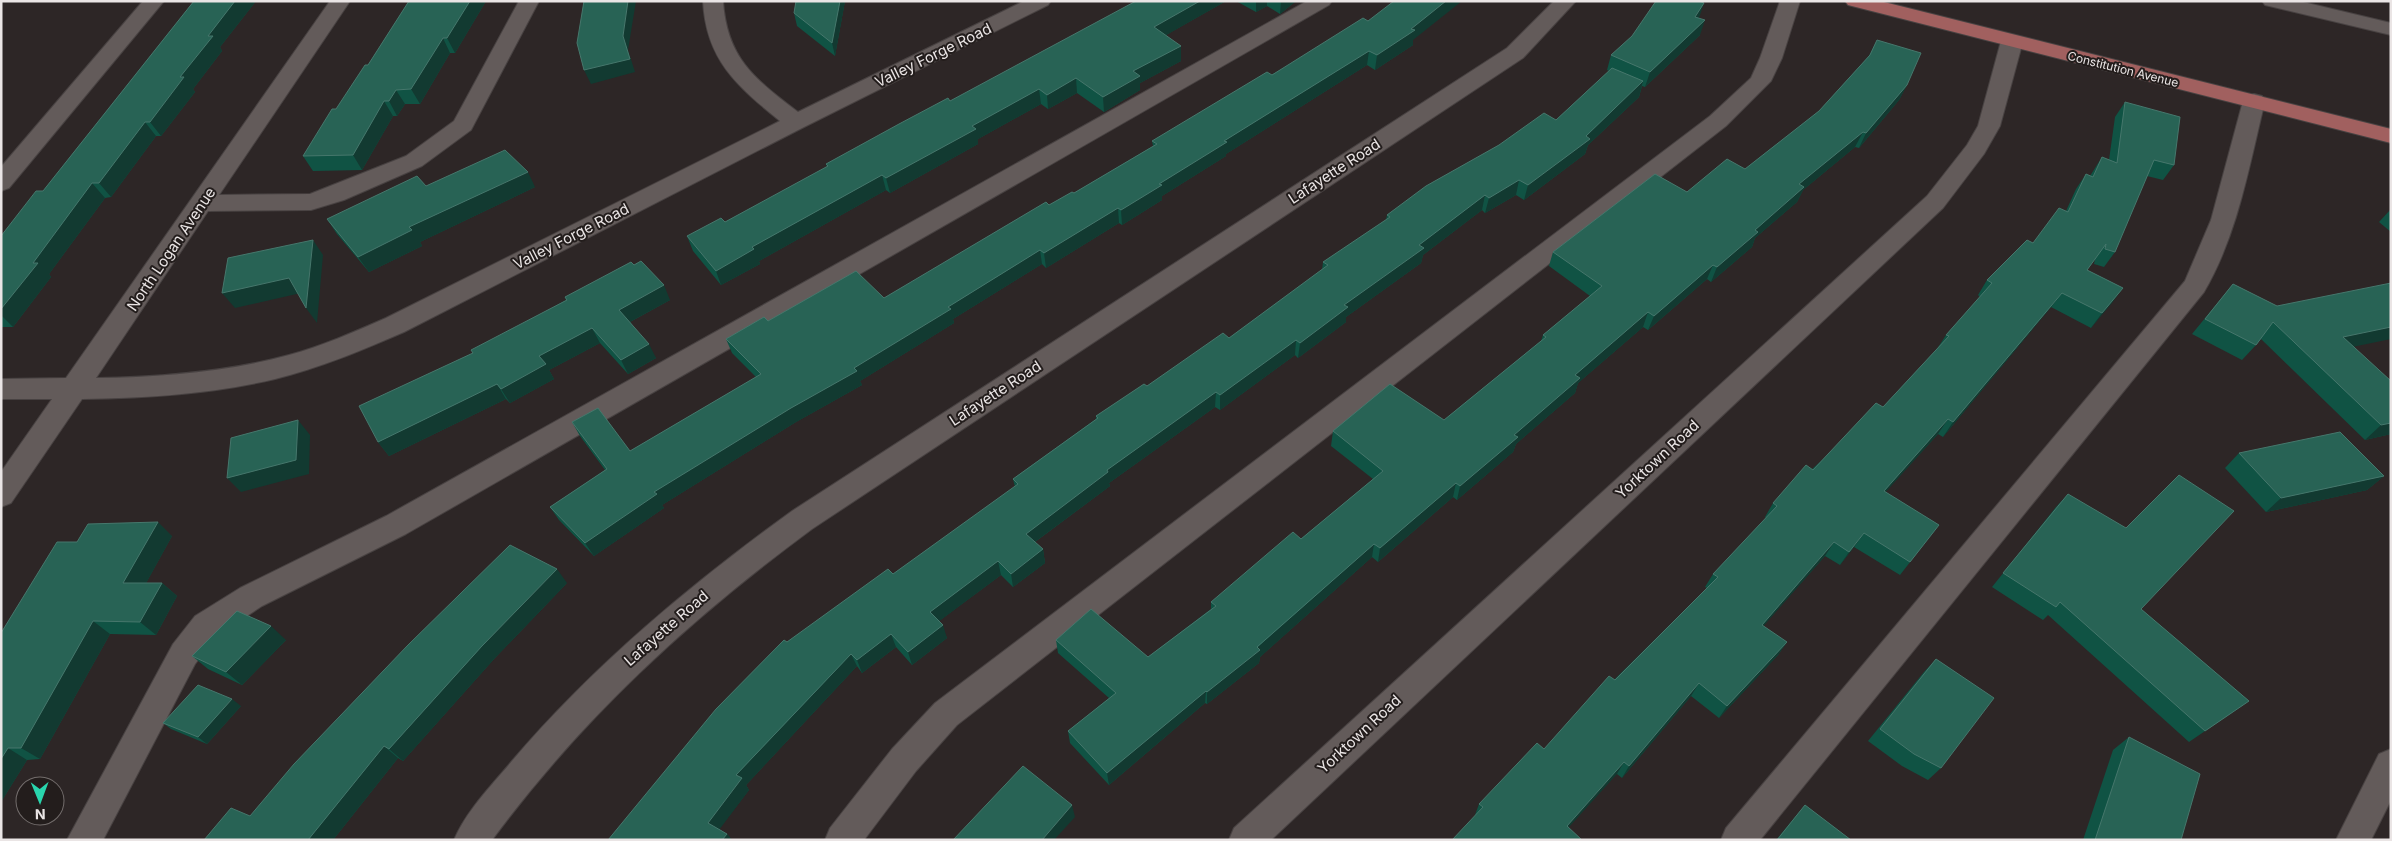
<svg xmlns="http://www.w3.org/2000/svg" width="2392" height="841" font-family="Inter,sans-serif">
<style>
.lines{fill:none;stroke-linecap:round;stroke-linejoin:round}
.minor-casing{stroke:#484242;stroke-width:2}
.major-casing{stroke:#484242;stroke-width:2}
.minor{fill:#635b5a;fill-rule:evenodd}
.major{fill:#a1605f;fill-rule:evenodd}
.wall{fill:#105344}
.shaded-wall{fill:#123a31}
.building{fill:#286355;stroke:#46776c}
.labels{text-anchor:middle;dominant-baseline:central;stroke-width:4;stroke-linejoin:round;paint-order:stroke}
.far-street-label{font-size:12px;fill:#eae5e5;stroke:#231d1c}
.street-label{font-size:15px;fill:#eae5e5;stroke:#231d1c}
</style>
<rect width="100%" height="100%" fill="#2d2626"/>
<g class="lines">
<g class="minor-casing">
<g id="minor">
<polygon points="143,1 164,1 9,188 1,191 1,167"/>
<path d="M 330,1 L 350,1 L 219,195 L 310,194 L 406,156 L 454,121 L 519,1 L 539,1 L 471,130 L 422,166 L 344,200 L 311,210 L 208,211 L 96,378 C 161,377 227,372 289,355 C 322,346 354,332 386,318 L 780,121 C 737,86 706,60 703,1 L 723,1 C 727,59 755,79 798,112 L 1024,1 L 1051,1 L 1048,5 L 804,127 L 404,332 C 362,350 320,368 275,379 C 212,394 147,398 82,399 L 11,503 L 1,507 L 1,472 L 52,399 L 1,399 L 1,379 L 66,378 Z"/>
<polygon points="1307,1 1332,1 1329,5 406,534 262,606 217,636 195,664 103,840 67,840 173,644 195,616 240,588 386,516"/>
<path d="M 1554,1 L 1576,1 L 1523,58 L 812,529 C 690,619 583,717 492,840 L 454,840 C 466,811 492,785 512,761 C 594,665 690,585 792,511 L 1507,48 Z"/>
<polygon points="1780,1 1800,1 1782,58 1771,81 1726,126 957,725 916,771 864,840 825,840 830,828 892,749 935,703 1710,116 1751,78 1760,58"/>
<polygon points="2262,1 2299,1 2391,23 2391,35 2265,5"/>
<polygon points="2012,35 2019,37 2023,41 2000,126 1984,154 1943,208 1271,840 1229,840 1234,828 1927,196 1967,145 1978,126 2001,41 2005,37"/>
<path d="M 2254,94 L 2262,96 L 2265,101 C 2249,166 2238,234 2204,292 L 1760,840 L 1721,840 L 1726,828 L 2185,281 L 2211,220 L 2243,101 L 2246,96 Z"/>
<polygon points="2391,749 2391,800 2371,840 2336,840 2379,754"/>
</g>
</g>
<g class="major-casing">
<polygon id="major" points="1845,1 1880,1 2391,129 2391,143 1848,5"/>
</g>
<use href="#minor" class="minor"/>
<use href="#major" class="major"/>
</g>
<g class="wall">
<polygon points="194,1 256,1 220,47 222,51 193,89 195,92 161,136 156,136 111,197 105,198 49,274 51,277 13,327 1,327 1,236 43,191"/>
<polygon points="409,1 486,1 455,53 450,53 420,104 405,104 397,116 393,116 362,170 313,171 303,156 368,65"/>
<polygon points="845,1 835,56 797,26 794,13"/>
<polygon points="1226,1 1166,35 1181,61 1140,83 1140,90 1104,112 1077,93 1048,109 1041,104 978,139 978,144 890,193 886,190 759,261 760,264 721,285 693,251 687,236 725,222 827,167 826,164 950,101"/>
<polygon points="1236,1 1296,1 1280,14 1267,6 1256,12"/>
<polygon points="1698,18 1700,35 1645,87 1642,86 1639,97 1588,145 1585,154 1524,200 1516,195 1485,213 1482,210 1423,255 1421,263 1346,317 1346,322 1298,358 1295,355 1220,410 1215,407 1109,483 1110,486 1035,542 1043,549 1045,563 1013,587 1001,575 939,621 947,638 912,665 896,647 862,673 857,666 746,785 749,790 719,829 727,834 732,840 608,840 787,642 893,574 1015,487 1013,479 1096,419 1096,416 1229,338 1322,270 1323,262 1386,220 1387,215 1556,120 1609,71 1607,70 1611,55"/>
<polygon points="1368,21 1413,40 1413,45 1375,70 1367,65 1226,154 1226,156 1162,196 1162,200 1122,225 1119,223 1046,268 1042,264 953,319 954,323 860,381 862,385 796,422 662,505 664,508 594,556 559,520 550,507 605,470 580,436 572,422 630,451 756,377 732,353 726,339 768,321 884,298 1049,205 1074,193 1153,146 1152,141"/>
<polygon points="1877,40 1907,85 1899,100 1859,148 1855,147 1803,190 1797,202 1755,238 1752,247 1711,282 1707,279 1648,330 1643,327 1578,383 1575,393 1516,444 1513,452 1457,500 1453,497 1378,562 1372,557 1260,657 1259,663 1207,704 1205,703 1109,785 1070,743 1068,731 1109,698 1058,653 1056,640 1148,657 1211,609 1211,602 1301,539 1373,479 1331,446 1333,431 1444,420 1541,341 1543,335 1590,296 1549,266 1553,252 1687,192 1745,169 1819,111 1869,56"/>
<polygon points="2125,102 2174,165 2163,180 2147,176 2115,252 2104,267 2094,264 2095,259 2087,270 2123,288 2091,328 2051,307 1943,437 1938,434 1885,492 1939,525 1900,575 1854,547 1840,565 1825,556 1763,626 1787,642 1778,655 1719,718 1691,696 1622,778 1617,774 1475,815 1479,804 1544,749 1707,588 1705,587 1713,574 1766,518 1765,517 1773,503 1883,407 1937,349 1946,335 1980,297 1978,295 1987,280 2033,243 2066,211 2076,189 2086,174 2090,176 2102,157 2109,160 2115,117"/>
<polygon points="426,186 535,187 420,242 422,246 369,272 337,234 327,219"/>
<polygon points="2391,209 2391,232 2379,222"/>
<polygon points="2233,284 2354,346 2391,434 2365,440 2261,339 2256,345 2242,360 2192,334"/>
<polygon points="565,297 670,300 630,322 656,358 628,374 600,343 549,370 554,379 510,403 506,399 389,456 378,442 473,353 566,300"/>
<polygon points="2239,453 2384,476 2367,490 2266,512 2225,468"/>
<polygon points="2068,494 2141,609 2249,701 2189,742 2048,615 2043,620 1992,587 2056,507"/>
<polygon points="172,536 146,583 162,583 177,596 156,635 110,634 40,759 27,760 1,802 1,633 77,542"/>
<polygon points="567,583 494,659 403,761 398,758 333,840 204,840 250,816"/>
<polygon points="286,640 242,685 208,669 192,656"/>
<polygon points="1936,659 1941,768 1928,780 1902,766 1868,741 1924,672"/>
<polygon points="241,706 207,744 171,729 163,723"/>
<polygon points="2129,737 2181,840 2083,840 2113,750"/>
<polygon points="1805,805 1851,840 1776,840"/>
</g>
<g class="shaded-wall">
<polygon points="235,1 256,1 220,47 222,51 193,89 195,92 161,136 150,122 208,36"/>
<polygon points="470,1 486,1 455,53 447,38"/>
<polygon points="628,1 636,1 628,50 635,72 591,84 584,70 623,36"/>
<polygon points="840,1 845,1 835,56 832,43"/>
<polygon points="1200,1 1226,1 1154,42 1154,27"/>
<polygon points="1256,1 1267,1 1267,6 1256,12"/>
<polygon points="1281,1 1296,1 1280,14"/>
<polygon points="1446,1 1462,1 1413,40 1413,45 1375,70 1377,55"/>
<polygon points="1704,3 1699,18 1689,32 1695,17"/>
<polygon points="1705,20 1700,35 1645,87 1650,72"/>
<polygon points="443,38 450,53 420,104 411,89"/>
<polygon points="1181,46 1181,61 1140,83 1140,90 1104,112 1103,97 1133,71"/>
<polygon points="1369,51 1367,65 1226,154 1226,156 1162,196 1162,200 1122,225 1121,210 1159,184 1224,141"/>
<polygon points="1076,78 1077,93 1048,109 1047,95"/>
<polygon points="1643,81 1639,97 1588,145 1585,154 1524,200 1528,185 1586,136"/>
<polygon points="1907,85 1899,100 1859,148 1866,133"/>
<polygon points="1039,89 1041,104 978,139 978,144 890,193 886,178 972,126"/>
<polygon points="396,90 405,104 397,116 389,101"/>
<polygon points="384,101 393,116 362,170 353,155"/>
<polygon points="145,122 156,136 111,197 99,183"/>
<polygon points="1863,132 1855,147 1803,190 1797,202 1755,238 1752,247 1711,282 1717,267 1799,184"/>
<polygon points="528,172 535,187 420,242 422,246 369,272 358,257 409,227"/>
<polygon points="882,175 886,190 759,261 760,264 721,285 716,271 752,247"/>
<polygon points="1519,180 1516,195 1485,213 1489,198"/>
<polygon points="92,183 105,198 49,274 51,277 13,327 1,315 1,309 33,263"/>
<polygon points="1485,195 1482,210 1423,255 1421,263 1346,317 1346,322 1298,358 1300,343 1344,305 1419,245"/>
<polygon points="1118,208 1119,223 1046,268 1044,253"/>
<polygon points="313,240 323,255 317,323 306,308"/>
<polygon points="1040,250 1042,264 953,319 954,323 860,381 862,385 796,422 662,505 664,508 594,556 585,543 654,492 854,368 948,307"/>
<polygon points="1713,265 1707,279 1648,330 1654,316"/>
<polygon points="289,278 301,293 235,308 222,293"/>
<polygon points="664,285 670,300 626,324 619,310"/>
<polygon points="2123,288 2112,303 2091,328 2102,313"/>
<polygon points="2062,293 2051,307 1943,437 1953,422"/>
<polygon points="1648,312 1643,327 1578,383 1575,393 1516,444 1513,452 1457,500 1460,486 1575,375"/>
<polygon points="2391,327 2391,339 2328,352 2343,337"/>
<polygon points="592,328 600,343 549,370 554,379 510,403 501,389 539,356"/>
<polygon points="1296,340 1295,355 1220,410 1220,395"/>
<polygon points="649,344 656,358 628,374 621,360"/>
<polygon points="497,384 506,399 389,456 378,442"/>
<polygon points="1216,392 1215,407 1109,483 1110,486 1028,547 1026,534 1107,470"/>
<polygon points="1948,419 1938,434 1874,505 1884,491"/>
<polygon points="298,420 310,435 309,474 241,492 227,478"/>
<polygon points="2391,423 2391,434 2365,440 2381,425"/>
<polygon points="2384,476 2367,490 2266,512 2281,498"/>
<polygon points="1456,483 1453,497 1378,562 1380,548"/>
<polygon points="158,522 172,536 139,596 123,583"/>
<polygon points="1864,533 1854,547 1840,565 1849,552"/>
<polygon points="1834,542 1825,556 1753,638 1762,625"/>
<polygon points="1374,544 1372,557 1260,657 1259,663 1207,704 1207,692"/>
<polygon points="1043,549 1045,563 1013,587 1011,574"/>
<polygon points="998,561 1001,575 934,625 930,612"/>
<polygon points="557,569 567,583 494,659 403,761 389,749 482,646"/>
<polygon points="162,583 177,596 156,635 140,622"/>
<polygon points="93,621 110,634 40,759 21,748"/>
<polygon points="943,625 947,638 912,665 908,652"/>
<polygon points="271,626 286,640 242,685 226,672"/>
<polygon points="891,634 896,647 862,673 857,660"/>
<polygon points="1787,642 1778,655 1719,718 1727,706"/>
<polygon points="851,654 857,666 746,785 749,790 716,834 708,823 736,775"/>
<polygon points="1699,683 1691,696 1622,778 1629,766"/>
<polygon points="1206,691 1205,703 1109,785 1107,773"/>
<polygon points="232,699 241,706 207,744 198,737"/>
<polygon points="384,746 398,758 333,840 308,840"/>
<polygon points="8,748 27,760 1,802 1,759"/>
<polygon points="1624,762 1617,774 1560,837 1567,826"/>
<polygon points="1072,805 1075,817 1054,840 1042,840"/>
<polygon points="727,834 732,840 722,840"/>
</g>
<g class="building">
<polygon points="194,1 235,1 208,36 213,36 180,77 184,77 150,122 145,122 99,183 92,183 33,263 38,263 1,309 1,236 36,191 43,191"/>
<polygon points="409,1 470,1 447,38 443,38 411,89 396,90 389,101 384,101 353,155 303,156 332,109 336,109 365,65 368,65"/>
<polygon points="584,1 628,1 623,36 630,59 584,70 577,43"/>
<polygon points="796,1 840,1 832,43 794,13"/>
<polygon points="1136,1 1200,1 1154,27 1181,46 1133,71 1140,76 1103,97 1076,78 1047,95 1039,89 972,126 976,129 886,178 882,175 752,247 754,249 716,271 687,236 721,218 725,222 828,166 826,164 899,124 948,98 950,101"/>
<polygon points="1394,1 1446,1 1411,29 1415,30 1377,55 1369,51 1224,141 1227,142 1159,184 1162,185 1121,210 1118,208 1044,253 1040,250 948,307 951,309 854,368 857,371 791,408 654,492 657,494 585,543 550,507 607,469 572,422 598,408 630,451 761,374 726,339 764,317 768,321 856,271 884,298 1046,202 1049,205 1072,192 1074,193 1157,144 1152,141 1267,72 1272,75 1363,18 1368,21"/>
<polygon points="1656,1 1699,1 1704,3 1695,17 1705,20 1650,72 1611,55 1632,36"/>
<polygon points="1877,40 1921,53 1907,85 1866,133 1863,132 1799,184 1804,187 1755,230 1758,232 1717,267 1713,265 1654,316 1648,312 1575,375 1580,378 1514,435 1518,437 1460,486 1456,483 1380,548 1374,544 1257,647 1260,650 1207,692 1206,691 1107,773 1068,731 1116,693 1056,640 1091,609 1148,657 1216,606 1211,602 1293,532 1301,539 1383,471 1333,431 1390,384 1444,420 1546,337 1543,335 1602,286 1553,252 1655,174 1687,192 1727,159 1745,169 1819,111 1870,55"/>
<polygon points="1612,68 1643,81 1586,136 1590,139 1528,185 1519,180 1489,198 1485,195 1419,245 1424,248 1344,305 1348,307 1300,343 1296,340 1220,395 1216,392 1107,470 1108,472 1026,534 1043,549 1011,574 998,561 930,612 943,625 908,652 891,634 857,660 851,654 736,775 742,778 708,823 727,834 722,840 608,840 716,709 784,640 787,642 888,569 893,574 1018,484 1013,479 1098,418 1096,416 1144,384 1147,386 1223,333 1229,338 1328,265 1323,262 1390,217 1387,215 1426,186 1499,145 1544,113 1556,120"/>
<polygon points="2125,102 2180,117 2174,165 2154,160 2115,252 2105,249 2106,244 2087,270 2123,288 2102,313 2062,293 1953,422 1948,419 1884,491 1939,525 1910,562 1864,533 1849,552 1834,542 1762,625 1787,642 1727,706 1699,683 1629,766 1624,762 1567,826 1582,840 1452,840 1483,807 1479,804 1537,743 1544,749 1609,676 1615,680 1718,577 1713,574 1777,506 1773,503 1806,465 1813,470 1876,403 1883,407 1949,336 1946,335 1992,283 1987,280 2027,240 2033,243 2059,208 2068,212 2086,174 2093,177 2102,157 2117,163"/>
<polygon points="505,150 528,172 409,227 412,230 358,257 327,219 417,176 426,186"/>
<polygon points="313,240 306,308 289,278 222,293 228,258"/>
<polygon points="641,261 664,285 619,310 649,344 621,360 592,328 539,356 546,364 501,389 497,384 378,442 359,406 473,353 471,350 567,300 565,297 631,262 634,265"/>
<polygon points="2391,283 2391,327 2343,337 2391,381 2391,423 2381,425 2273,322 2256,345 2205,319 2233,284 2277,306"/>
<polygon points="298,420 296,460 227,478 231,438"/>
<polygon points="2340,432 2384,476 2281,498 2239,453"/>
<polygon points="2179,475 2234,511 2141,609 2249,701 2205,731 2060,602 2056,607 2003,573 2068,494 2126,528"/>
<polygon points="158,522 123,583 162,583 140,622 93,621 21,748 8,748 1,759 1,633 57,542 77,542 88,524"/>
<polygon points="510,545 557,569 482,646 389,749 384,746 308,840 204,840 231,808 250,816 294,764 408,645"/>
<polygon points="237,611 271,626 226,672 192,656"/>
<polygon points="1936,659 1994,698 1941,768 1914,754 1880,729"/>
<polygon points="198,685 232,699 198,737 163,723"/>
<polygon points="2129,737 2200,774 2181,840 2095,840"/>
<polygon points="1023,766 1072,805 1042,840 953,840"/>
<polygon points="1805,805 1851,840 1777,840"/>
</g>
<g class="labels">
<g class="far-street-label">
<text transform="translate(2123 69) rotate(14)">Constitution Avenue</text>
</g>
<g class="street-label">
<text transform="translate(933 55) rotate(-26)">Valley Forge Road</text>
<text transform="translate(1334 171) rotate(-33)">Lafayette Road</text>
<text transform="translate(571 236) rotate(-27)">Valley Forge Road</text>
<text transform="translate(171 249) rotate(-56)">North Logan Avenue</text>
<text transform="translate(995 393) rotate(-33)">Lafayette Road</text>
<text transform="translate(1657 459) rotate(-43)">Yorktown Road</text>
<text transform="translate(666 628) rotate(-41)">Lafayette Road</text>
<text transform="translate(1359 734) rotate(-43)">Yorktown Road</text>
</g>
</g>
<rect width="2392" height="841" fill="none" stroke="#eae5e5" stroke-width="5"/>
<g transform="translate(40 801) rotate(179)"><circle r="24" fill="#231d1c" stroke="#736d6c"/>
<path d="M0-4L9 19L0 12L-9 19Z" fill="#29d5ad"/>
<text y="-8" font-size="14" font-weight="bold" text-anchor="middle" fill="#eae5e5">N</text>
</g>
</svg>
